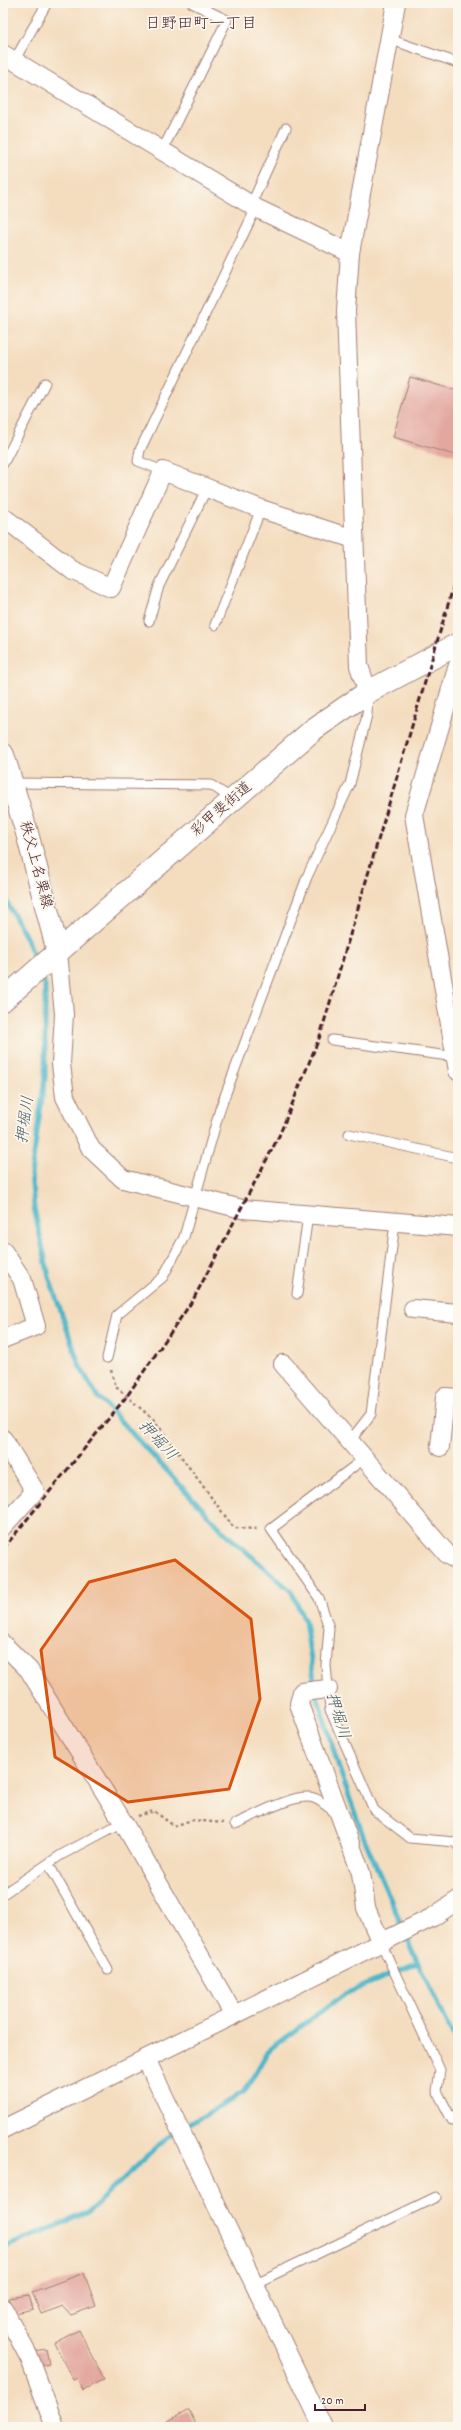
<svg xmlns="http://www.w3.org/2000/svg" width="461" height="2430" font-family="Dekko,'Klee One',sans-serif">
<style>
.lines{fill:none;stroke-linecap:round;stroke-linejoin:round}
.stream{stroke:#4cb6c9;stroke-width:5}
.building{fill:#e3a79f}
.service-casing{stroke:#9f7e75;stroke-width:11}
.minor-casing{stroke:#9f7e75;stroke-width:20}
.primary-casing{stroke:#9f7e75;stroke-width:24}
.trunk-casing{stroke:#9f7e75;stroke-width:24}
.path{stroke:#9f7e75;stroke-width:2.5;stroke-dasharray:3 3;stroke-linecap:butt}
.service{stroke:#fff;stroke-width:9}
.minor{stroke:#fff;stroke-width:18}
.primary{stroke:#fff;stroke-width:22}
.trunk{stroke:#fff;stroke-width:22}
.rail{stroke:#4a1f2b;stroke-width:3;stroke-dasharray:6 3;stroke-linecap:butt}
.marked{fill:#d8530f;fill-opacity:0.2;stroke:#d8530f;stroke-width:3;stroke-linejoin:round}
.labels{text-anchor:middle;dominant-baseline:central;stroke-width:3.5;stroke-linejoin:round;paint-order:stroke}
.street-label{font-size:15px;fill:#4a1f2b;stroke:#fbf7ec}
.neighbourhood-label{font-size:16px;fill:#4a1f2b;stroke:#fbf7ec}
.water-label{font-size:16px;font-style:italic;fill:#4b5b6a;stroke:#fbf7ec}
</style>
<rect width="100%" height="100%" fill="#fbf7ec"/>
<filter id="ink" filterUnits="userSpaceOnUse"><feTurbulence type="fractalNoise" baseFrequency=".025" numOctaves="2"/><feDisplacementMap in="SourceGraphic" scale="8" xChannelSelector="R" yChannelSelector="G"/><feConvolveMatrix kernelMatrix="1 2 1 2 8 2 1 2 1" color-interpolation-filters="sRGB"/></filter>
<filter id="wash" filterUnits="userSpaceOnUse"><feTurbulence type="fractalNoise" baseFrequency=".012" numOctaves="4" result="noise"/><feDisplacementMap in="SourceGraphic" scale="16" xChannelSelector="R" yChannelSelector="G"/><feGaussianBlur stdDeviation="0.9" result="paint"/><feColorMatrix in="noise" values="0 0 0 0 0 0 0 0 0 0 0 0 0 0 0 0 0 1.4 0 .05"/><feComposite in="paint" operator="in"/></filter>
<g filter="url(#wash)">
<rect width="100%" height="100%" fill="#f4ddbf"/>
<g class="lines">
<g class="stream">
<polyline points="3,895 26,937 37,964"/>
<polyline points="41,975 45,985 45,1077 31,1174 34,1208 49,1277 80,1367 98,1397 224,1532 291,1591 305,1621 316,1692 339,1768 364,1838 418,1963 458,2045"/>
<polyline points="190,2124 245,2091 268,2051 345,1994 418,1963"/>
<polyline points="3,2248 87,2213 171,2134"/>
</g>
</g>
<g id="blocks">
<g class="building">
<polygon points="410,377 458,391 458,456 393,437"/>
<polygon points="84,2273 96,2306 71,2315 63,2306 41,2314 32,2292"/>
<polygon points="29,2295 33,2309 16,2313 8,2298"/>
<polygon points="79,2330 104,2379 83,2390 77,2378 73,2380 54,2343"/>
<polygon points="46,2349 49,2364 38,2366 31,2352"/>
<polygon points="189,2410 197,2427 171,2427 168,2421"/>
</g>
</g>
</g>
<g filter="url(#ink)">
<use href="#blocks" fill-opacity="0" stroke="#9f7e75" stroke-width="1"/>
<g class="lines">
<g class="service-casing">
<g id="service">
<polyline points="389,39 458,63"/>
<polyline points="14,61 47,3"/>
<polyline points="162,151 227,20 192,3"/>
<polyline points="251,205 286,128"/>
<polyline points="3,464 45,383"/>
<polyline points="163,471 138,461 140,450 256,208"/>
<polyline points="149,621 159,586 207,488"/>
<polyline points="215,625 261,509"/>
<polyline points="12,783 211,785 234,800"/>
<polyline points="332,1040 456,1057"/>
<polyline points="349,1134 458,1158"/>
<polyline points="297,1294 308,1215"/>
<polyline points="107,1358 117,1315 163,1277 184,1237 220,1109 307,877 350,784 367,715 368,695"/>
<polyline points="350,1441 371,1414 395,1223"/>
<polyline points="365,1458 271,1529 319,1598 329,1628 326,1665 330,1710 374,1810 410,1838 455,1842 458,1846"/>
<path d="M 235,1824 C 252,1817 296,1792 314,1798 C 322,1801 330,1809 337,1814"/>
<polyline points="49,1865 108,1970"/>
<polyline points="3,1894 61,1855 123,1822"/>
<polyline points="381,1943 440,2070 437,2091 452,2120 458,2123"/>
<polyline points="254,2284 436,2197"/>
</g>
</g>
<g class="minor-casing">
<g id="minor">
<polyline points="3,54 256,208 350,253"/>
<polyline points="3,517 72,570 111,588 163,471 261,509 354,539"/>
<polyline points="458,665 414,815 458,1071"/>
<polyline points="368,692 359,666 346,311 350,253 396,3"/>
<polyline points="58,952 64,1014 61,1064 65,1097 91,1149 123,1179 242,1209 458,1227"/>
<polyline points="3,1251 22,1279 36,1326 3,1339"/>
<polyline points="413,1309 458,1313"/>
<polyline points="283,1364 448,1555 458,1561"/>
<polyline points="3,1439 35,1491 3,1526"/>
<polyline points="440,1447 445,1397 458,1398"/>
<polyline points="3,1644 29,1670 123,1822 234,2015"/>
<polyline points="328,1689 302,1692 299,1704 361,1873 366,1908 381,1943"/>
<polyline points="146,2059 323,2427"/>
<polyline points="3,2129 433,1917 458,1900"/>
<polyline points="3,2308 30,2359 55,2427"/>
</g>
</g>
<g class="primary-casing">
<polyline id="primary" points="3,755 27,833 58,952"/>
</g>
<g class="trunk-casing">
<polyline id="trunk" points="3,1000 314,729 368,692 458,644"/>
</g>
<g class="path">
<polyline points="111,1370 116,1387 154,1420 234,1528 258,1529"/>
<polyline points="138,1816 154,1811 174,1826 192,1820 223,1823"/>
</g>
<use href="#service" class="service"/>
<use href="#minor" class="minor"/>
<use href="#primary" class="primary"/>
<use href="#trunk" class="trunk"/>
<polyline class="rail" points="3,1549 127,1396 193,1300 279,1136 320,1036 458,571"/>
</g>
</g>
<path class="marked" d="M 175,1560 L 251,1619 L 260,1699 L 229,1789 L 128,1802 L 55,1757 L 41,1650 L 89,1582 Z"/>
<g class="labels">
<g class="street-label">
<text transform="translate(222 810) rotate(-41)">彩甲斐街道</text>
<text transform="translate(35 865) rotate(75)">秩父上名栗線</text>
</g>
<g class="neighbourhood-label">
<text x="201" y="24">日野田町一丁目</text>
</g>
<g class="water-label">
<text transform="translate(26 1120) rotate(-82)">押堀川</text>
<text transform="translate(157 1441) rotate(47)">押堀川</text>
<text transform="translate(337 1716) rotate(73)">押堀川</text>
</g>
</g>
<rect width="461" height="2430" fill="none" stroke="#fbf7ec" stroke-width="16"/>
<path d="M315 2404v6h50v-6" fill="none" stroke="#4a1f2b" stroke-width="2"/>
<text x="321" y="2404" font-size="12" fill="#4a1f2b" stroke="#fbf7ec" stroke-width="3" paint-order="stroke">20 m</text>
</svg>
